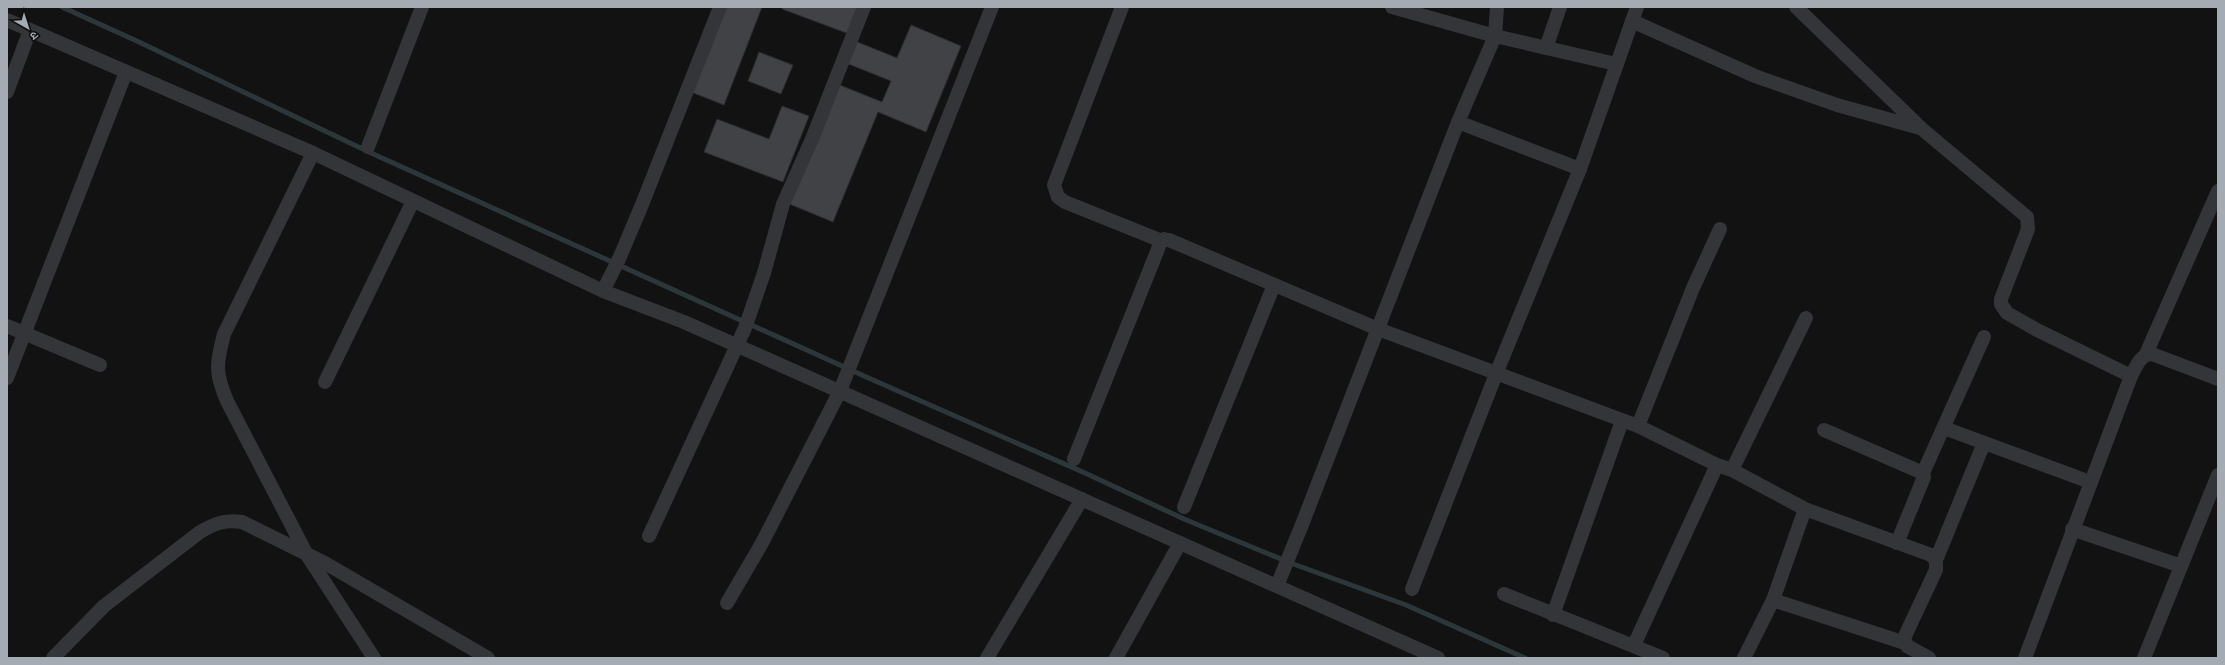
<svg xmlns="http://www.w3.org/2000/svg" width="2225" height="665" font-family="'Nunito Sans','Noto Sans Devanagari',sans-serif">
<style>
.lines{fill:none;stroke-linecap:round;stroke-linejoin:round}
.stream{stroke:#2c373b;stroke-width:5}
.building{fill:#414246;stroke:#2c2c2f}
.street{stroke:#333538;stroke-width:14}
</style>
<rect width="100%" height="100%" fill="#121213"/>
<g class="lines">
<polyline class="stream" points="62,7 139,42 371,153 873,380 1085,473 1184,519 1288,562 1406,605 1525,658"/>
</g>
<g class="building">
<polygon points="724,7 762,7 724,105 691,92"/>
<polygon points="783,7 859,7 849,34 782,9"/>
<polygon points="911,25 961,46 926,132 878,112 833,222 787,203 835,83 882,102 891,81 846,63 855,41 897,58"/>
<polygon points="759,52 793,65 781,94 748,81"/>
<polygon points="782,106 809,116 783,182 704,152 717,119 769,139"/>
</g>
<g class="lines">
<g class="street">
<polyline points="1122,7 1054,185 1058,197 1065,202 1162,241"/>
<polyline points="1497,7 1495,36 1616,64"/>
<polyline points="1796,7 1922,129 2027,217 2028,229 2001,299 2001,304 2007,313 2037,330 2131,376"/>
<polyline points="7,20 313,153 603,291 684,322 1438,658"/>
<polyline points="1632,21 1755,76 1837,105 1920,128"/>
<polyline points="1546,48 1560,7"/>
<polyline points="7,92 30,30"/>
<polyline points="368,147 422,7"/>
<path d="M 313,153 L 224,334 C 216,364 215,373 227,401 L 307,555 L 374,658"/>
<polyline points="1580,169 1637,7"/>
<polyline points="603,291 619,259 641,207 720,7"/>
<polyline points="7,326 100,365"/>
<polyline points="2146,354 2218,191"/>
<polyline points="7,378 126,72"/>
<polyline points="325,382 413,201"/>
<polyline points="1638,426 1693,288 1720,229"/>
<polyline points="1944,428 2090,482"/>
<polyline points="1824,430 1923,473 1924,477 1897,543"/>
<polyline points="1074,459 1160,244 1164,239 1169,240 1378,329 1638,426 1717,465 1732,470 1805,509 1931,555 1936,560 1936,570 1904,638 1907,646 1929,658"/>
<polyline points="1732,470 1806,318"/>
<polyline points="1923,473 1984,337"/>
<polyline points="1184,507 1274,285"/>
<polyline points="2072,529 2181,566"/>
<polyline points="649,536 745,328 764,273 783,204 812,139 864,7"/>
<polyline points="1936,560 1984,443"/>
<polyline points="1277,586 1303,522 1458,122 1495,36 1392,7"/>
<polyline points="1412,589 1496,374 1580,169 1458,122"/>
<polyline points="1504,594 1663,658"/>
<polyline points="1773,600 1905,643"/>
<polyline points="727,603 762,543 840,391 992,7"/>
<polyline points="1553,615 1622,421"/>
<polyline points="1634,645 1717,465"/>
<path d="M 53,658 L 104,606 L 200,532 C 214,524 225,519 242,522 L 325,563 L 488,658"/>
<polyline points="987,658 1082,499"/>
<polyline points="1116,658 1180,543"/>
<polyline points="1744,658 1773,600 1805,509"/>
<path d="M 2025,658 L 2131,376 C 2136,367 2141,353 2152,354 L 2218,379"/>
<polyline points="2144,658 2218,475"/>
</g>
</g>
<rect width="2225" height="665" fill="none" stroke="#a4abb3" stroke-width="16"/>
<g transform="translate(28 28) rotate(141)" stroke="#0d0d0e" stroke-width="3" paint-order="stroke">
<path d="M0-3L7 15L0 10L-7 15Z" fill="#a4abb3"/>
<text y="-6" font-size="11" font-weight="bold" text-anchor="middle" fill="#a4abb3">उ</text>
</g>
</svg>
